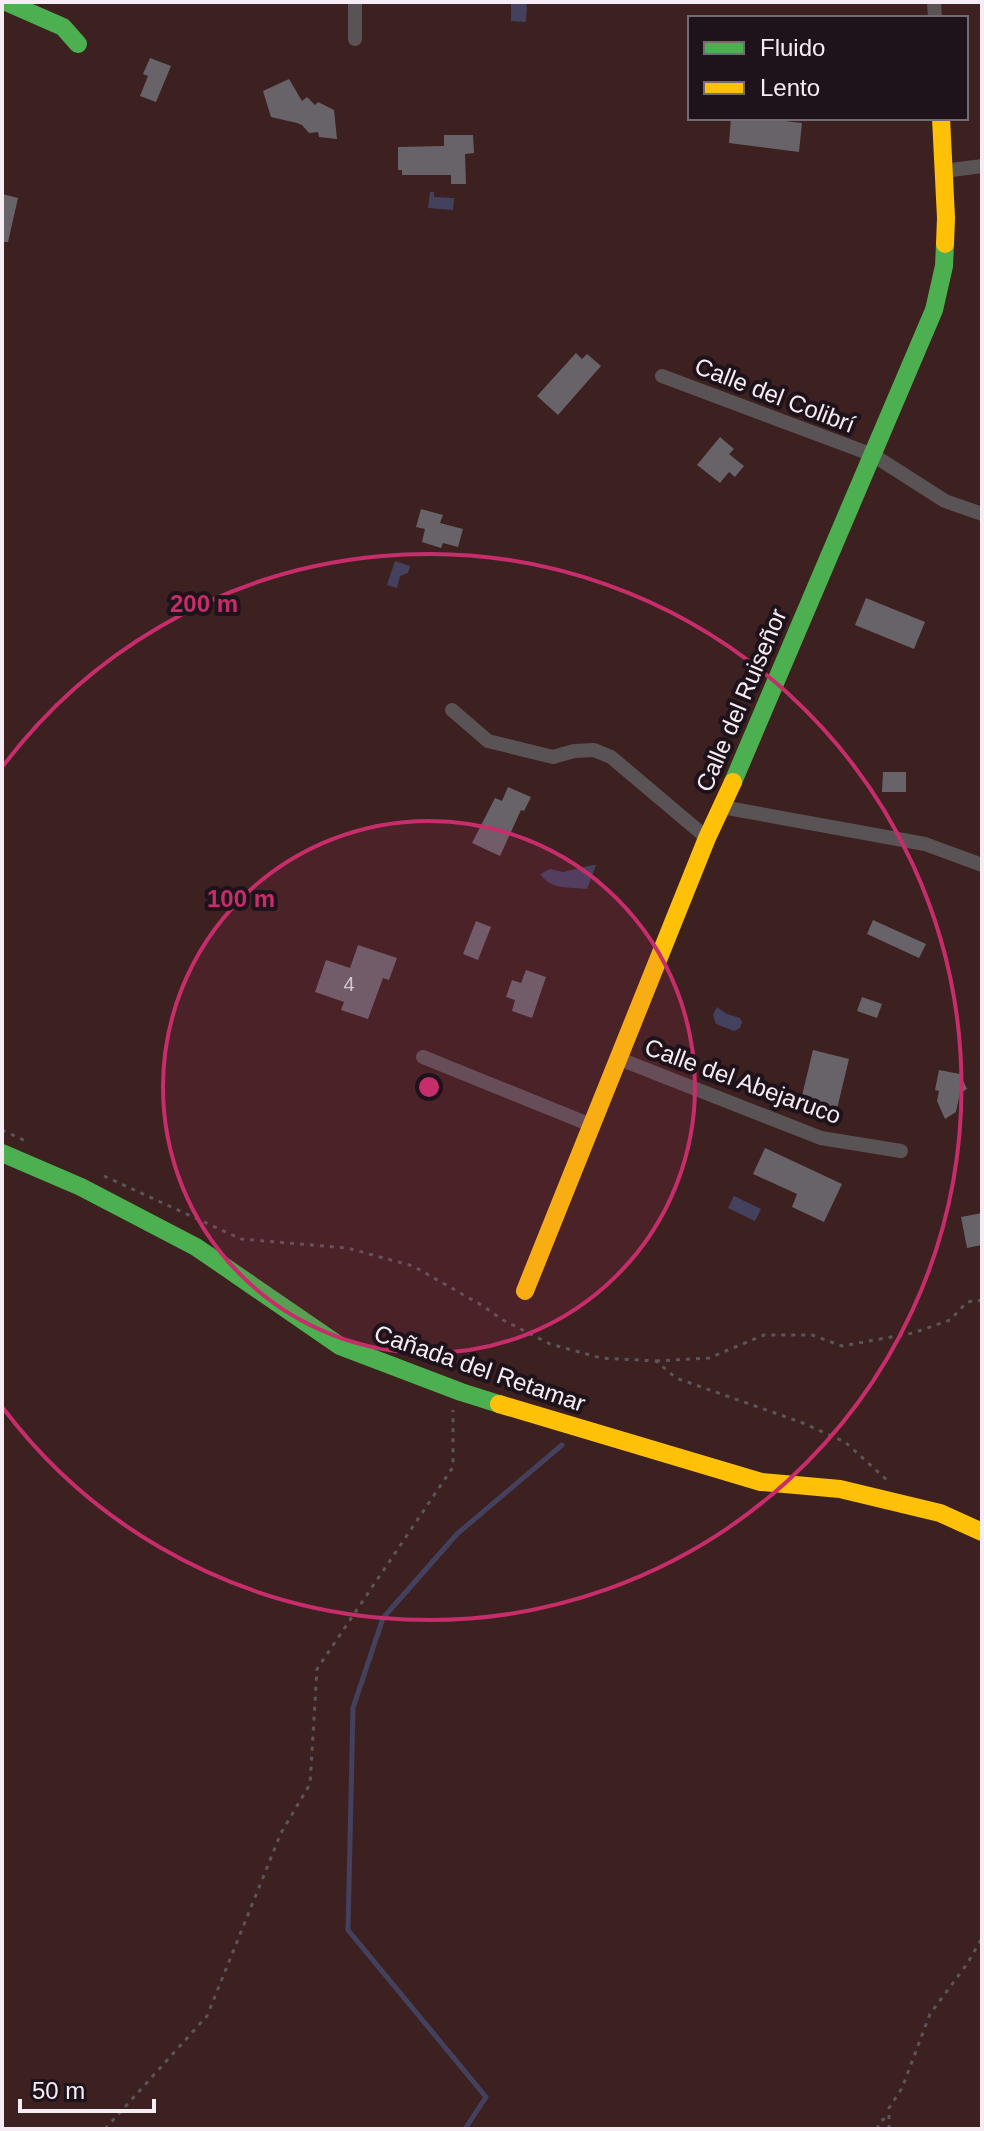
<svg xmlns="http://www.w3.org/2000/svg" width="984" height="2131" font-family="Helvetica,sans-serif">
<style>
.green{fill:#3c2120;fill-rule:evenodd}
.water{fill:#44415e}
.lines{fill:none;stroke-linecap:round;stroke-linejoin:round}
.stream{stroke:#44415e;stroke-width:5}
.building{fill:#686369}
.path{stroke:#5b5559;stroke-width:3;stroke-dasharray:4 6;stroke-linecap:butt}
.street{stroke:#595355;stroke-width:14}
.fast{stroke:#4caf50;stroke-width:18}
.slow{stroke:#ffc107;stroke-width:18}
.ring{fill:none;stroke:#c72d6a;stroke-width:4}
.labels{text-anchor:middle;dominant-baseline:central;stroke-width:8;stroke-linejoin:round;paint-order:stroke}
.number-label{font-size:20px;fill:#d2cad1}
.street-label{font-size:24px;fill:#f6edf4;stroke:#1e121b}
.centre{fill:#c72d6a;stroke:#1e121b;stroke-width:4}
.ring-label{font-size:24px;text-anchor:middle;font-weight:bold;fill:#c72d6a;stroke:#1e121b;stroke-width:8;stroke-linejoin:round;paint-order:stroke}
</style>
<rect width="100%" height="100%" fill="#251e24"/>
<path class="green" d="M 2,2 L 982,2 L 982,2129 L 2,2129 ZM 690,18 L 966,18 L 966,118 L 690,118 Z"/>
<g class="water">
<polygon points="511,2 527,2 526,22 511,21"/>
<polygon points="430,192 434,192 434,197 454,198 453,210 428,208"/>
<polygon points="395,561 410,566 408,573 400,576 397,588 387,585"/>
<path d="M 593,865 L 596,865 L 587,889 C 569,887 551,890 540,874 L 550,869 L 563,872 Z"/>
<polygon points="717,1007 727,1014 740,1018 742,1022 740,1028 734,1031 716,1024 713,1015"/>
<polygon points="734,1196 761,1209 755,1221 728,1208"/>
</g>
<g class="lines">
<polyline class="stream" points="465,2129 486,2097 348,1930 353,1708 383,1618 457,1534 562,1445"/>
</g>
<g class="building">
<polygon points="150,58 171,66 156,102 140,96 148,76 143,74"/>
<polygon points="289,79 302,101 307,97 315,105 318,102 334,110 337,139 319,137 318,132 309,133 302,125 297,123 271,117 263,91"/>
<polygon points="731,118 776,118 776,120 802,123 799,152 729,143"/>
<polygon points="444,135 473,135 474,153 465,154 466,184 451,184 451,175 402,175 402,170 398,170 398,147 444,146"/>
<polygon points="2,194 18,198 8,242 2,242"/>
<polygon points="576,353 582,359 587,354 601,366 558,415 537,396"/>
<polygon points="720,437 734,449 729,454 744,466 735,477 729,472 720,483 697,465"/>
<polygon points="421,509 443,515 440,523 463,529 458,547 443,543 441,548 422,542 425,529 416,527"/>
<polygon points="866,598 925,622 914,649 855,625"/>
<polygon points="883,772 906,772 906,792 882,792"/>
<polygon points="508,787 531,797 524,811 521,810 500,856 472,843 495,798 502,801"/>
<polygon points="873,920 926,944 919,958 867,934"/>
<polygon points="476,921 491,927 478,960 463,954"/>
<polygon points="358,945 397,958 389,980 383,978 368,1019 341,1010 344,1002 315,992 326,960 350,968"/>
<polygon points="526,970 546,977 532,1018 512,1011 515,1000 506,997 512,980 521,983"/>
<polygon points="862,997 882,1004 877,1018 857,1011"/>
<polygon points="813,1050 849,1059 836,1113 800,1104"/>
<polygon points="939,1070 960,1074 967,1089 960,1093 956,1112 945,1119 937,1101 939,1091 935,1090"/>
<polygon points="765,1148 842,1184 824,1222 792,1207 797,1194 753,1174"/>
<polygon points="982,1213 982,1245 967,1248 961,1217"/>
</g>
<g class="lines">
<g class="path">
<polyline points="2,1130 28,1142"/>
<polyline points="104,1176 241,1239 347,1248 413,1266 483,1306 503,1320 550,1344 601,1358 656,1361 676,1378 803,1423 845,1442 887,1480"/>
<polyline points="656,1361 709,1358 764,1335 812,1335 842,1346 913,1333 950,1320 967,1302 982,1300"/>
<polyline points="105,2129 207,2016 281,1833 310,1784 317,1669 453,1467 453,1410"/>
<polyline points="877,2129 880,2121 888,2117"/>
<polyline points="889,2129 889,2108 902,2088 930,2014 967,1964 982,1938"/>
</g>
<g class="street">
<polyline points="355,2 355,39"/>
<polyline points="934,2 935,18"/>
<polyline points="944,171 982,166"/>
<polyline points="662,376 873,455 945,501 982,514"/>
<polyline points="452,710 488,741 553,757 574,751 594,750 611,757 707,838"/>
<polyline points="722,807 925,844 982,865"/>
<polyline points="423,1057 591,1125"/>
<polyline points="617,1058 821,1138 901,1151"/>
</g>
<g class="fast">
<polyline points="6,2 63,27 78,44"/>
<polyline points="733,782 934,310 944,266 945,244"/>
<polyline points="2,1153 81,1187 196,1247 340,1346 461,1392 499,1404"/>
</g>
<g class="slow">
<polyline points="941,118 946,218 945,244"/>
<polyline points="525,1291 707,838 733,782"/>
<polyline points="499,1404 761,1482 840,1489 940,1513 982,1532"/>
</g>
</g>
<circle cx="429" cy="1087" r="266" fill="#c72d6a" fill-opacity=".12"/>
<g class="ring">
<circle cx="429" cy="1087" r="266"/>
<path d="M3 766A533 533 0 1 1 3 1408"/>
</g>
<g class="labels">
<g class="number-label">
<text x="349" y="984">4</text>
</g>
<g class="street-label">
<text transform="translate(775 395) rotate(21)">Calle del Colibrí</text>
<text transform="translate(741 700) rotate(-67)">Calle del Ruiseñor</text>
<text transform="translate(743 1081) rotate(20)">Calle del Abejaruco</text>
<text transform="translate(480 1368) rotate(19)">Cañada del Retamar</text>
</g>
</g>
<circle cx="429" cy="1087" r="12" class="centre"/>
<g class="ring-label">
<text x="204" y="612">200 m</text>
<text x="241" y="907">100 m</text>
</g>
<rect width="984" height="2131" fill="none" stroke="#f6edf4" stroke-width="8"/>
<rect x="688" y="16" width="280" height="104" fill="#1e121b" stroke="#746a72" stroke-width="2"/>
<rect x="704" y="42" width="40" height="12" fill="#4caf50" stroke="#746a72" stroke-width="2"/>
<text x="760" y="56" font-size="24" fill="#f6edf4">Fluido</text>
<rect x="704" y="82" width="40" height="12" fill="#ffc107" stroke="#746a72" stroke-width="2"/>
<text x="760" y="96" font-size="24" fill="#f6edf4">Lento</text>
<path d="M20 2099v12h134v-12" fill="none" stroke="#f6edf4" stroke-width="4"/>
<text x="32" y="2099" font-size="24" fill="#f6edf4" stroke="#1e121b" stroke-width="6" paint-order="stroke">50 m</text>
</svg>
